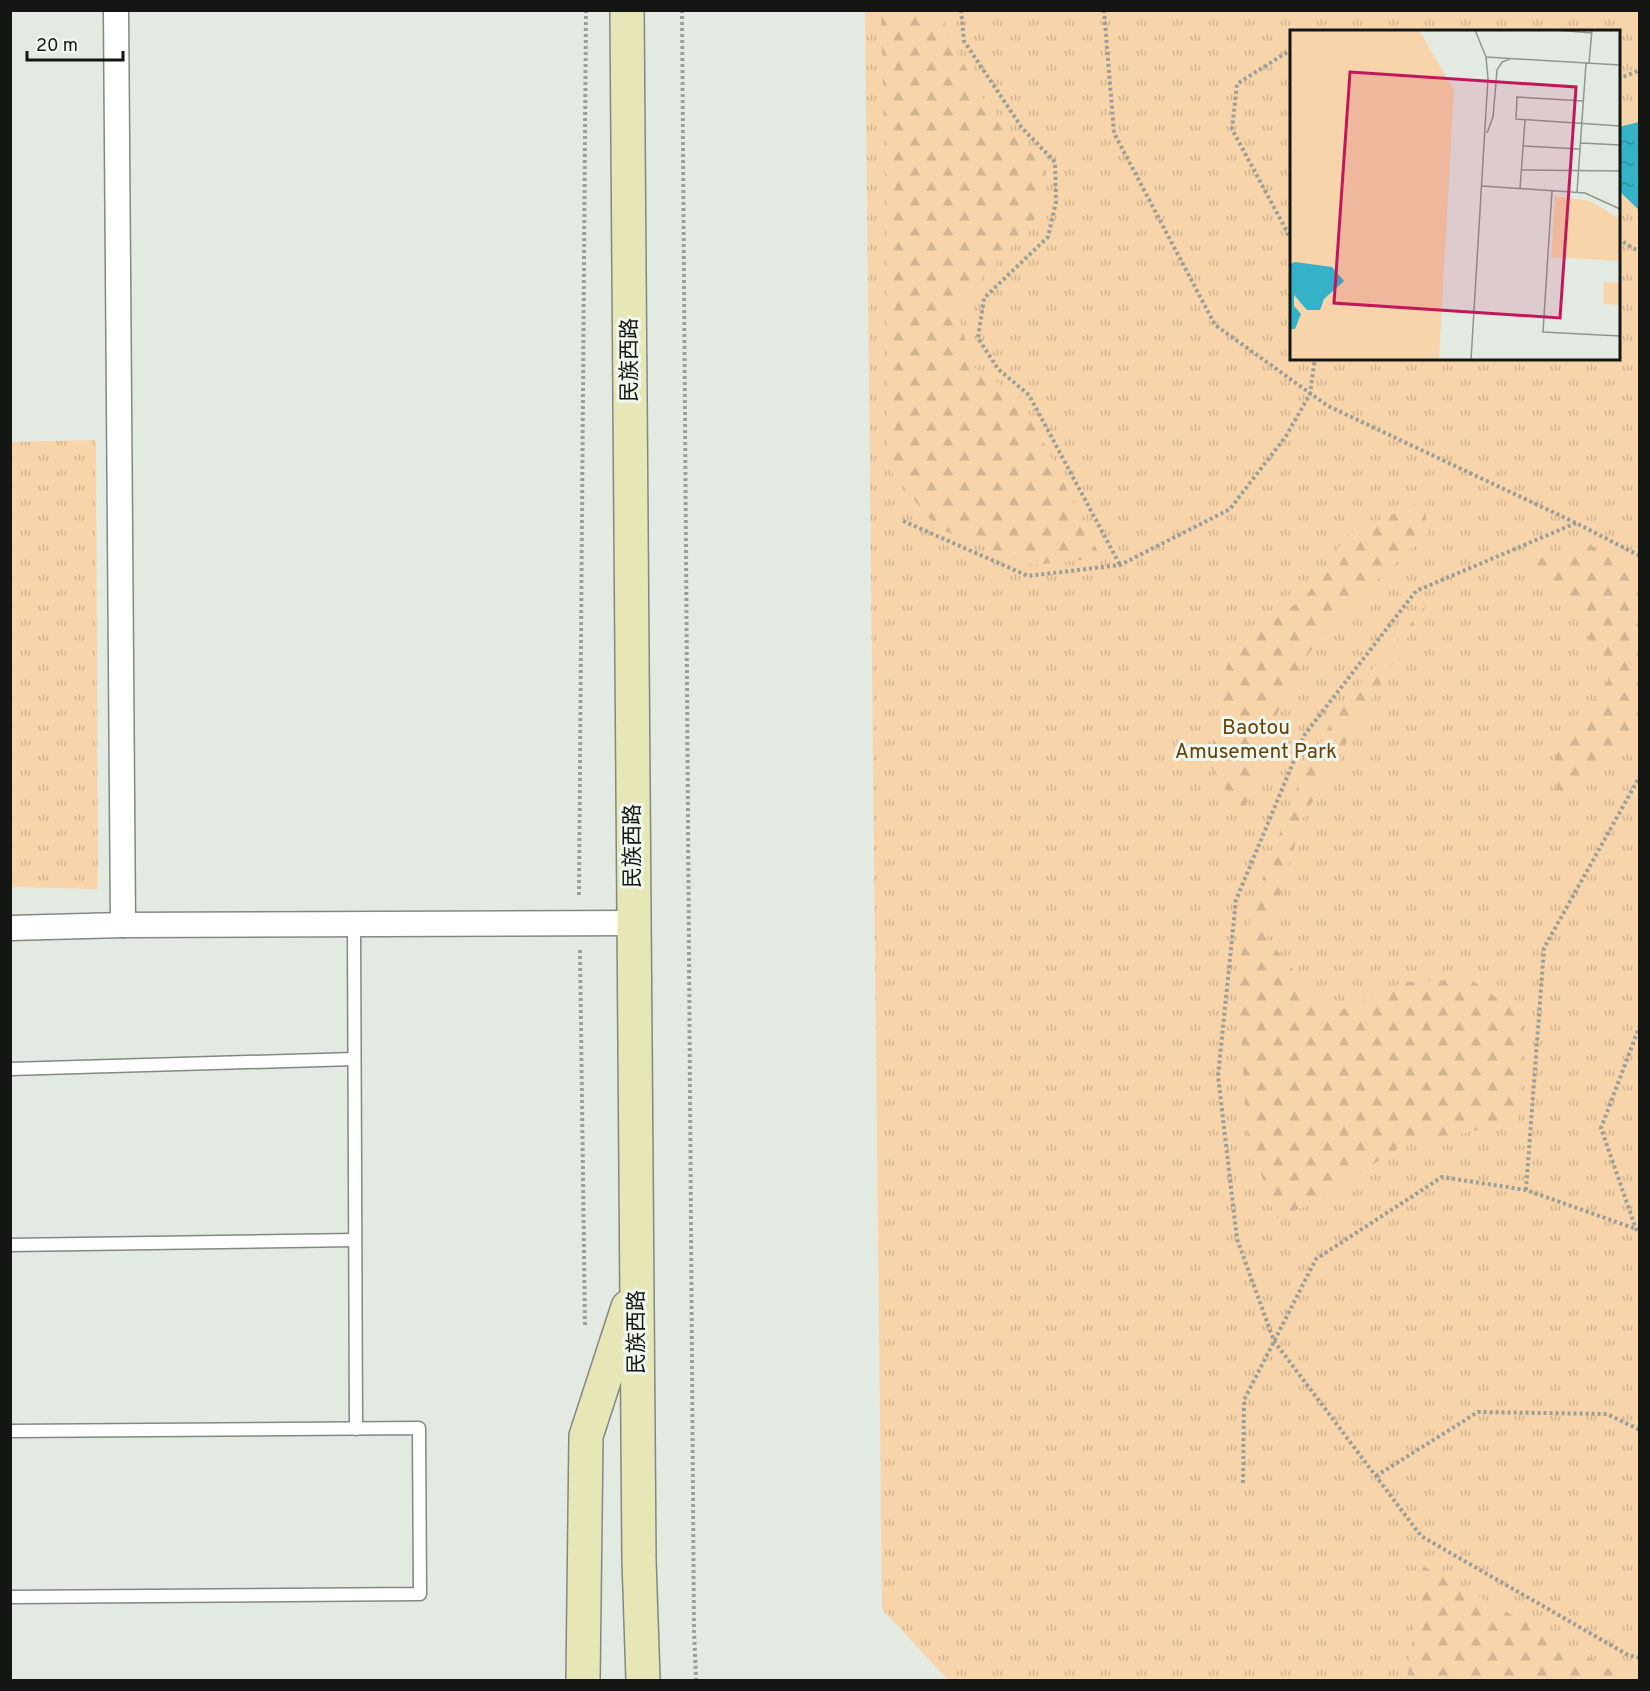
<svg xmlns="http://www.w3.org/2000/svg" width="1650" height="1691" font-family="Overpass,'Noto Sans SC',sans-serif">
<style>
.grass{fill:url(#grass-tufts);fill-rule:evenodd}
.forest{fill:url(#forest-firs)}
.water{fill:url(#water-ripples)}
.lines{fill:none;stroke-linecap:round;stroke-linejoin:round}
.service-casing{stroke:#828981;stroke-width:15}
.minor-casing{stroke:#828981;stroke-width:27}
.secondary-casing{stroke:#828981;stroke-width:36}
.path{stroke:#9aa099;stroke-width:4;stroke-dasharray:3 3;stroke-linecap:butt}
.service{stroke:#fff;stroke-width:12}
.minor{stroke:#fff;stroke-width:24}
.secondary{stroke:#e7e6b7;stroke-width:33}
.labels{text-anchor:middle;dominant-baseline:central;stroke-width:6;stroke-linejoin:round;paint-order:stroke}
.street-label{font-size:21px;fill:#131613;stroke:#f0f7ef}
.park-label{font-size:21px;fill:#684309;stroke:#f0f7ef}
.inset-road{fill:none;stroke:#90958f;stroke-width:1.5}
.view{fill:#c2185b;fill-opacity:0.15;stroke:#c2185b;stroke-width:3}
.inset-edge{fill:none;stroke:#131613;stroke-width:3}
</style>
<defs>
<pattern id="grass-tufts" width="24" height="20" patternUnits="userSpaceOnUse" patternTransform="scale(1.5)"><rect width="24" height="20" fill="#f7d4a9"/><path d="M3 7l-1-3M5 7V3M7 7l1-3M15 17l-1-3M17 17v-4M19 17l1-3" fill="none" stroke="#d3b591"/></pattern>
<pattern id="forest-firs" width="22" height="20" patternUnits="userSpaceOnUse" patternTransform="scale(1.5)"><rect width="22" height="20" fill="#f7d4a9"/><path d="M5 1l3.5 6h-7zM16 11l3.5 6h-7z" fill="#d3b591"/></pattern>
<pattern id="water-ripples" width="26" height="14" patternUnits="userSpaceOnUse" patternTransform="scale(1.5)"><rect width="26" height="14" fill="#33b2c8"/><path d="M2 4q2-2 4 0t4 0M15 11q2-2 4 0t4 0" fill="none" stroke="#2a90a1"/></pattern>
</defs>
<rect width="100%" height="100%" fill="#e3eae2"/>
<g class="grass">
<path d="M 865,11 L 1639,11 L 1639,1680 L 948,1680 L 882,1609 ZM 1292,32 L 1618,32 L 1618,358 L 1292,358 Z"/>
<polygon points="96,440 98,889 11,887 11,442"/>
</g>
<g class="forest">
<polygon points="881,11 945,11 945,31 986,103 1046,170 1042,210 1010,248 956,305 972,366 1022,399 1101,558 1033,565 937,528 887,466 886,205"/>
<polygon points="1425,500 1427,534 1354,602 1309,653 1268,731 1249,800 1240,811 1210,766 1226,668 1240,638 1304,599 1348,534"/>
<polygon points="1585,542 1639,573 1639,739 1557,803 1556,749 1609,680 1583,626 1531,562"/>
<polygon points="1427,604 1303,818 1267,938 1330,1015 1404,982 1470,979 1524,1017 1518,1122 1403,1145 1316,1201 1276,1219 1247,1132 1237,970 1257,894 1297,788 1336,713"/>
<polygon points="1423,1566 1630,1680 1407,1680"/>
</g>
<polygon class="water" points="1639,122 1640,122 1639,210 1618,190 1619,127"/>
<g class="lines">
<g class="service-casing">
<g id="service">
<polyline points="354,925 356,1429"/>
<polyline points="10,1069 354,1059"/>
<polyline points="10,1245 355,1240"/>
<polyline points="10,1431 419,1428 420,1594 10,1597"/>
</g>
</g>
<g class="minor-casing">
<g id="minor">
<polyline points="116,10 123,925"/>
<polyline points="10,928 123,925 634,923"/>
</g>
</g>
<g class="secondary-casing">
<g id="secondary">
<polyline points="627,10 639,1560 643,1680"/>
<polyline points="583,1680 586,1436 628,1307"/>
</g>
</g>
<g class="path">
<polyline points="682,10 694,1630 696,1680"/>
<polyline points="961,10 964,41 1022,128 1055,162 1056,202 1048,237 984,298 978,338 998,369 1029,395 1120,565"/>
<polyline points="1104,10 1114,133 1215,325 1328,406 1576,523 1640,556"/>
<polyline points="1292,49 1237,84 1232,129 1292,241"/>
<polyline points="1618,79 1640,70"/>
<polyline points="1618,239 1640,252"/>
<polyline points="903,521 1028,576 1120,565 1230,509 1286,436 1310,394 1315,358"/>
<polyline points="1576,523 1416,591 1305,734 1236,900 1218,1076 1237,1239 1274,1341 1421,1536 1628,1655 1640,1658"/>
<polyline points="579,895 586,10"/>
<polyline points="580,950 585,1327"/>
<polyline points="1640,1025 1601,1128 1636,1229 1640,1233"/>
<polyline points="1526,1190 1544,948 1640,776"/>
<polyline points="1376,1476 1478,1412 1607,1414 1640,1430"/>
<polyline points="1243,1483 1244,1400 1316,1259 1442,1177 1526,1190 1636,1229"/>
</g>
<use href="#service" class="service"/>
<use href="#minor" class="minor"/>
<use href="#secondary" class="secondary"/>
</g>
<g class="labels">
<g class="street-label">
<text transform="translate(630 360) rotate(-90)">民族西路</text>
<text transform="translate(633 846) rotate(-90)">民族西路</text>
<text transform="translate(637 1332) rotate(-90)">民族西路</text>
</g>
<g class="park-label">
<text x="1256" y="728">Baotou<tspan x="1256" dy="24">Amusement Park</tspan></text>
</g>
</g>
<g transform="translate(1290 30)">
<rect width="330" height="330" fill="#e3eae2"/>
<path d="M 0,0 L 129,0 L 164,60 L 149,330 L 0,330 ZM 265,166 L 300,171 L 329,188 L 330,231 L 261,227 Z" fill="#f7d4a9"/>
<path d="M 0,0 L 125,0 L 135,20 L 108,3 L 95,11 L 85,7 L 70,18 L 73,34 L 83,43 L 94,42 L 90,61 L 62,42 L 58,30 L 35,24 L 31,16 L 22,14 L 17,23 L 25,36 L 0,39 ZM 107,110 L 110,144 L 100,168 L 81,192 L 105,148 L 98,137 L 78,141 L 71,135 L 73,121 ZM 65,164 L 56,180 L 66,197 L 58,199 L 41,182 ZM 108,166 L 112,172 L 106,189 L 80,206 ZM 134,201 L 147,207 L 153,216 L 147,330 L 122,329 L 135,319 L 125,301 L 136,294 L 140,283 L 141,275 L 128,255 L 142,237 L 125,202 Z" fill="#f7d4a9"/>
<path d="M 314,252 L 330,253 L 330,275 L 313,274 Z" fill="#f7d4a9"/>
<path d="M 5,232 L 42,237 L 54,251 L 34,269 L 30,280 L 17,280 L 4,265 L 4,276 L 11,284 L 5,299 L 0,299 L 0,234 Z" fill="#33b2c8"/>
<path class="inset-road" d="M 266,0 L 302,3M 196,27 L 330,35M 299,33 L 302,0M 294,71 L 227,67 L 226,89 L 330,96M 197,103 L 203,87 L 207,40 L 212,32 L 220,29M 291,113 L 330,115M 233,116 L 290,119M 231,140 L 330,141M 192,156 L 295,163 L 330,179M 230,159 L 235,90M 262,161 L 253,302 L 330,306M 287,162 L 296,33M 181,330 L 198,48 L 196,27 L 185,0"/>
<path class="view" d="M 60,42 L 286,57 L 270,288 L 44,273 Z"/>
<rect width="330" height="330" class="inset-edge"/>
</g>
<rect width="1650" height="1691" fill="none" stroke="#131613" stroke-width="24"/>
<path d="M27 51v9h96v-9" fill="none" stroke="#131613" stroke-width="3"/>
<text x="36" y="51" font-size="18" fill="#131613" stroke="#f0f7ef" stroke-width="4.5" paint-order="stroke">20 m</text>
</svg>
